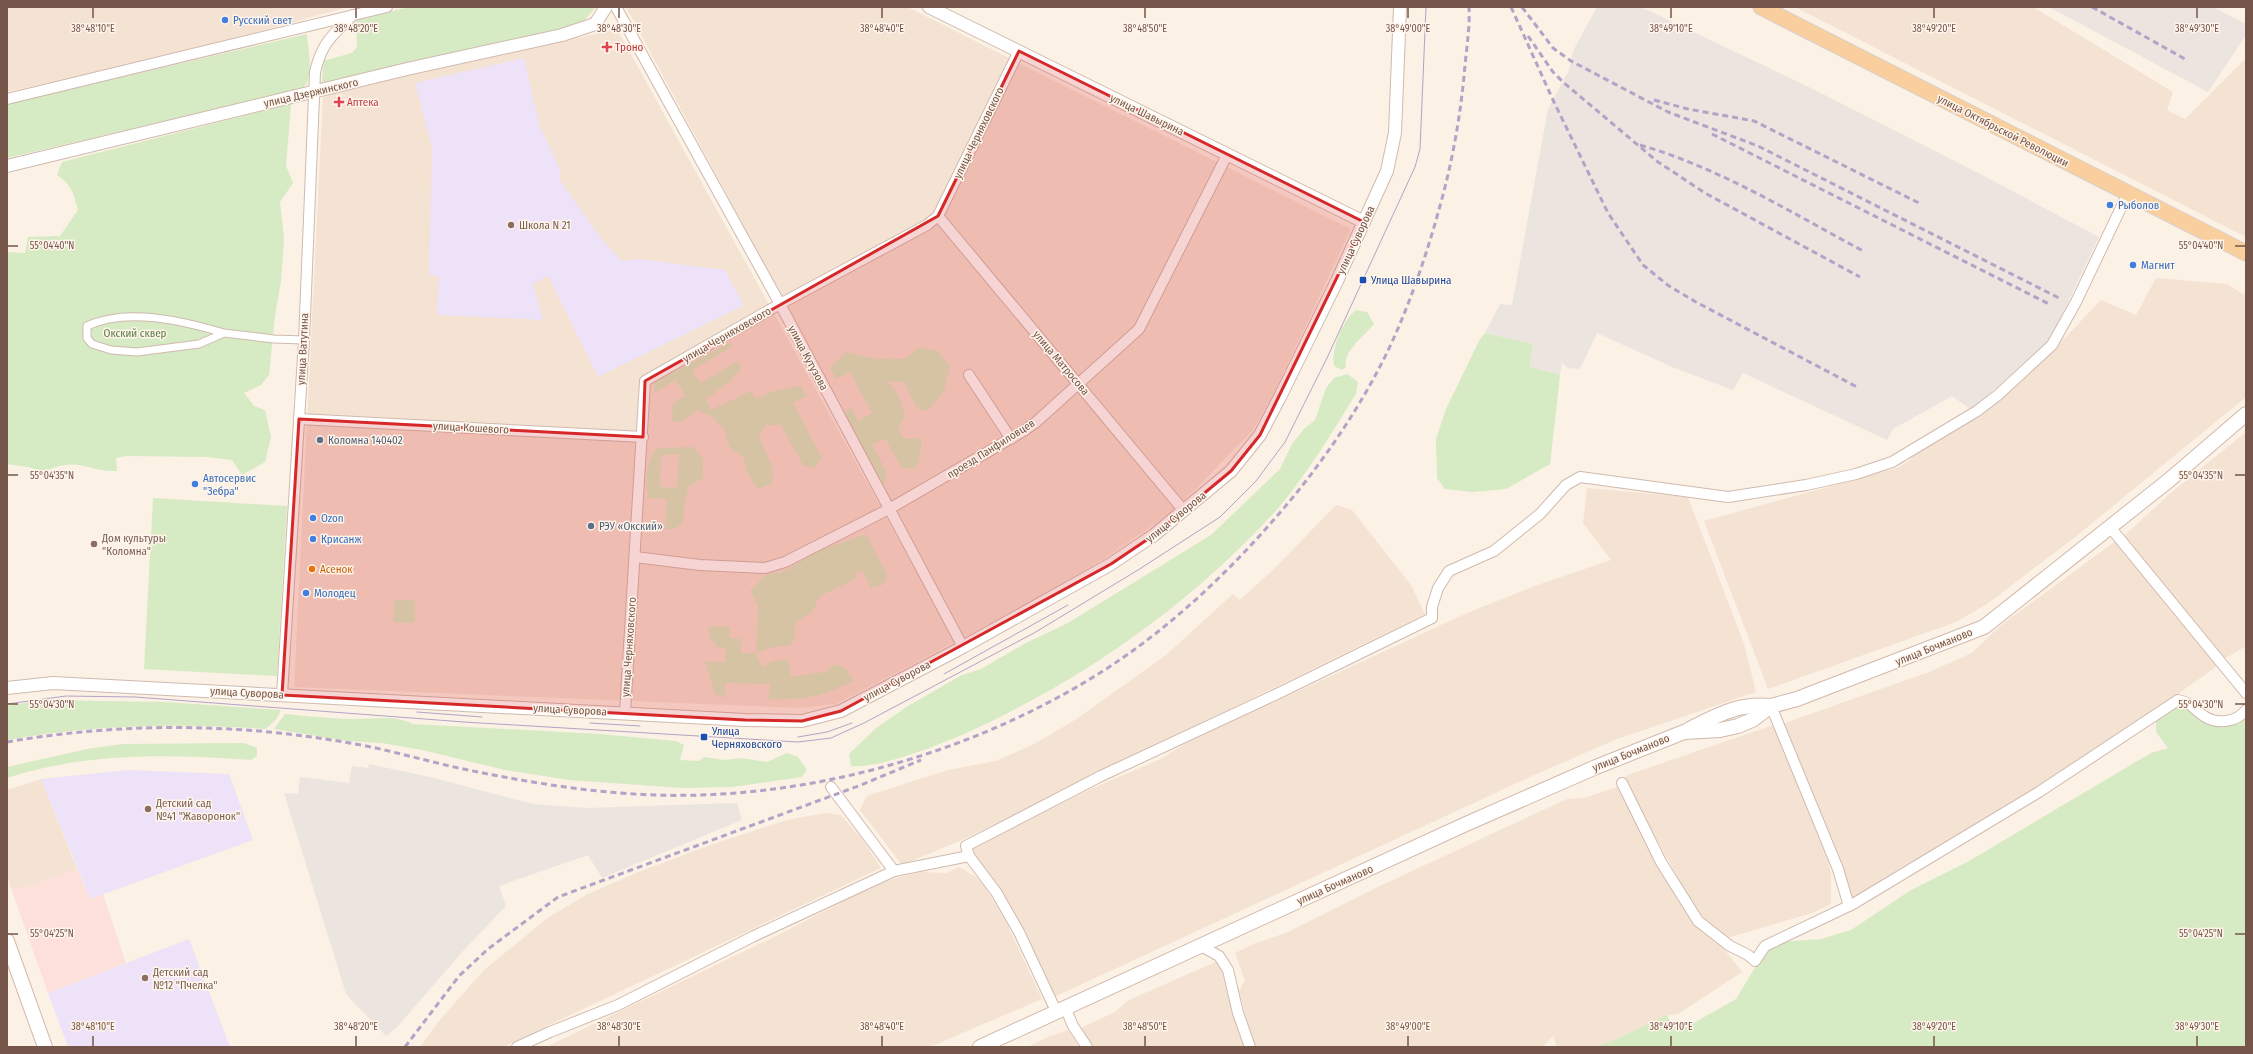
<svg xmlns="http://www.w3.org/2000/svg" width="2253" height="1054" font-family="'Fira Sans Condensed',sans-serif">
<style>
.residential{fill:#f4e2d3}
.commercial{fill:#fce0d9}
.industrial{fill:#ece4df}
.education{fill:#eee2f8}
.green{fill:#d6eac3;fill-rule:evenodd}
.lines{fill:none;stroke-linecap:round;stroke-linejoin:round}
.pedestrian-casing{stroke:#d0baae;stroke-width:9}
.minor-casing{stroke:#d0baae;stroke-width:12}
.tertiary-casing{stroke:#d0baae;stroke-width:14}
.secondary-casing{stroke:#d2b9ab;stroke-width:16}
.primary-casing{stroke:#d8cfcc;stroke-width:17}
.pedestrian{stroke:#fff;stroke-width:7}
.minor{stroke:#fff;stroke-width:10}
.tertiary{stroke:#fff;stroke-width:12}
.secondary{stroke:#fff;stroke-width:14}
.primary{stroke:#facf9e;stroke-width:15}
.tram{stroke:#b3a3c6;stroke-width:1}
.rail{stroke:#b3a3c6;stroke-width:3;stroke-dasharray:6 4;stroke-linecap:butt}
.marked{fill:#d62828;fill-opacity:0.2;stroke:#d62828;stroke-width:3;stroke-linejoin:round}
.ticks{fill:none;stroke:#75554a;stroke-width:1.5}
.shop-dot{fill:#3f7fe0;stroke:#fff5eb;stroke-width:1.5}
.health-dot{fill:#e0444e;stroke:#fff5eb;stroke-width:1.5}
.education-dot{fill:#8d6e63;stroke:#fff5eb;stroke-width:1.5}
.transit-dot{fill:#1a4fb4;stroke:#fff5eb;stroke-width:1.5}
.service-dot{fill:#5c6f8a;stroke:#fff5eb;stroke-width:1.5}
.food-dot{fill:#e8710a;stroke:#fff5eb;stroke-width:1.5}
.labels{text-anchor:middle;dominant-baseline:central;stroke-width:3;stroke-linejoin:round;paint-order:stroke}
.shop-label{font-size:11px;fill:#366cbe;stroke:#fff5eb;text-anchor:start}
.health-label{font-size:11px;fill:#be3a42;stroke:#fff5eb;text-anchor:start}
.street-label{font-size:11px;fill:#75554a;stroke:#fff5eb}
.education-label{font-size:11px;fill:#785e54;stroke:#fff5eb;text-anchor:start}
.transit-label{font-size:11px;fill:#164399;stroke:#fff5eb;text-anchor:start}
.park-label{font-size:11px;fill:#587a42;stroke:#fff5eb}
.service-label{font-size:11px;fill:#4e5e75;stroke:#fff5eb;text-anchor:start}
.food-label{font-size:11px;fill:#c56008;stroke:#fff5eb;text-anchor:start}
.ticks-label{font-size:10px;text-anchor:middle;fill:#75554a;stroke:#fff5eb;stroke-width:3;stroke-linejoin:round;paint-order:stroke}
</style>
<rect width="100%" height="100%" fill="#fcf1e5"/>
<g class="residential">
<polygon points="7,7 348,7 174,55 7,92"/>
<polygon points="626,7 907,7 1351,229 1275,391 1253,430 1176,509 1107,557 966,640"/>
<polygon points="1795,7 2033,7 2173,92 2167,110 2185,119 2245,59 2246,237"/>
<polygon points="617,29 955,642 836,704 800,708 294,687 323,95"/>
<polygon points="2156,278 2227,284 2246,296 2246,397 2074,538 1987,604 1956,622 1768,689 1704,521 1897,468 1909,461 1915,454 1954,428 1977,418 1993,405 2057,346 2101,300 2136,315"/>
<polygon points="2246,432 2246,646 2224,659 2122,538 2172,492"/>
<polygon points="1587,488 1688,497 1744,644 1756,692 1617,739 1532,776 1052,998 973,858 972,848 1086,791 1161,759 1186,743 1467,613 1532,587 1611,560 1583,523"/>
<polygon points="1336,505 1352,510 1411,585 1425,614 962,840 902,865 860,810 867,796 948,770 996,761 1034,744 1075,720 1166,655 1233,594 1240,600 1276,567"/>
<polygon points="2117,540 2220,664 2113,740 2022,797 2003,806 1994,817 1900,868 1862,893 1851,898 1782,724 1929,672 1972,653 2000,626"/>
<polygon points="1776,724 1823,841 1831,873 1831,904 1812,913 1727,938 1707,922 1692,903 1629,789 1625,776"/>
<polygon points="41,779 77,869 12,891 7,875 7,790"/>
<polygon points="1617,787 1641,831 1716,939 1742,972 1678,1014 1667,1015 1612,1041 1594,1047 1557,1047 1553,1036 1542,1047 1254,1047 1239,991 1245,980 1235,953 1253,944 1286,933 1380,886 1567,799 1584,798"/>
<polygon points="825,813 841,815 862,839 881,868 503,1047 420,1047 439,1021 484,970 549,917 588,894 636,873 710,845 787,820"/>
<polygon points="959,867 976,877 984,886 1005,920 1042,999 930,1047 546,1047 776,936 871,887 896,878 921,872 946,873"/>
<polygon points="1218,961 1225,975 1247,1047 1090,1047 1088,1043 1081,1028 1115,1012 1129,1000"/>
<polygon points="1068,1030 1079,1047 1027,1047 1048,1037"/>
</g>
<polygon class="commercial" points="77,869 90,899 103,894 126,963 48,993 12,891"/>
<g class="industrial">
<polygon points="1597,7 1641,7 1809,87 1984,176 2099,237 2050,340 1977,405 1970,409 1952,396 1893,429 1887,440 1743,373 1733,390 1672,367 1597,333 1580,369 1568,368 1562,363 1560,375 1529,367 1533,344 1485,333 1500,304 1512,305 1548,109 1569,70 1573,51"/>
<polygon points="2049,7 2213,7 2246,24 2246,35 2208,92"/>
<polygon points="369,764 430,777 533,804 586,808 737,803 742,820 602,878 588,855 499,886 506,906 463,951 397,1027 386,1036 346,994 284,793 298,794 300,777 349,783 352,766 368,768"/>
</g>
<g class="education">
<polygon points="524,58 540,127 561,171 559,179 601,238 622,261 639,259 725,270 744,305 598,377 548,276 533,284 543,320 437,315 439,277 429,275 432,148 415,83"/>
<polygon points="128,770 229,774 253,840 90,899 41,779"/>
<polygon points="189,939 230,1047 68,1047 48,993"/>
</g>
<g class="green">
<polygon points="409,7 596,7 582,23 322,86 323,61 352,53 357,47 356,20"/>
<path d="M 307,34 C 308,51 315,77 302,89 L 7,158 L 7,104 Z"/>
<path d="M 291,104 L 286,166 L 293,183 L 280,202 L 284,238 L 281,281 L 275,316 L 269,375 L 261,385 L 244,393 L 254,406 L 265,410 L 271,437 L 265,462 L 242,475 L 232,460 L 206,457 L 127,456 L 116,458 L 117,471 C 85,472 79,455 43,472 L 28,467 L 7,464 L 7,252 L 25,253 L 28,237 L 60,236 L 78,210 C 74,194 71,184 57,175 L 62,162 Z"/>
<path d="M 1356,310 L 1367,312 L 1374,324 C 1364,336 1343,351 1346,367 L 1342,370 L 1334,366 C 1331,349 1342,321 1356,310 Z"/>
<polygon points="1485,333 1533,344 1529,367 1560,375 1550,464 1506,489 1472,492 1445,489 1437,478 1436,439 1446,409 1480,339"/>
<polygon points="731,342 732,347 692,370 700,383 739,361 741,369 728,383 706,399 711,410 751,391 755,399 774,391 801,386 806,396 793,403 821,456 816,468 803,465 781,425 766,425 759,437 773,469 772,484 758,489 747,472 743,457 730,448 724,429 711,416 697,410 683,421 672,422 673,404 685,396 676,380 654,393 655,382"/>
<path d="M 917,348 L 937,350 L 950,367 L 944,391 L 927,411 L 917,408 L 904,382 L 888,381 L 898,395 L 905,416 L 898,430 L 905,439 L 921,438 L 921,449 L 917,467 L 902,469 L 885,438 L 872,445 L 886,471 L 885,482 L 883,485 L 844,413 L 851,407 L 858,421 L 872,413 L 850,372 L 836,379 L 830,368 L 847,352 C 867,358 886,361 907,358 Z"/>
<path d="M 1347,374 L 1358,382 L 1356,394 C 1332,432 1308,473 1279,507 C 1195,601 1089,676 975,729 C 947,742 881,769 851,766 L 849,754 L 876,728 L 908,706 L 962,675 L 981,669 L 1026,643 L 1068,623 L 1211,535 L 1280,469 L 1292,444 L 1304,429 L 1315,420 L 1326,388 L 1334,378 Z"/>
<path d="M 693,447 L 703,459 L 703,478 L 689,486 L 685,501 L 683,522 L 675,529 L 665,529 L 667,499 L 648,498 C 645,476 646,467 657,448 ZM 661,455 L 679,455 L 677,488 L 660,487 Z"/>
<polygon points="153,498 287,506 277,676 144,669"/>
<path d="M 866,534 L 887,575 L 883,585 L 871,588 L 862,570 L 855,573 L 857,578 L 820,596 L 812,612 L 795,623 L 795,638 L 789,646 L 773,647 L 756,653 L 762,668 L 772,661 L 788,660 L 791,677 L 825,672 L 836,664 L 846,669 L 854,681 C 819,697 808,700 769,699 L 770,684 L 725,683 L 725,698 L 715,694 L 705,661 L 725,662 L 726,648 L 717,647 L 710,638 L 708,626 L 730,627 L 729,638 L 741,639 L 741,653 L 756,653 L 758,606 L 750,591 L 767,574 L 783,572 L 818,551 Z"/>
<polygon points="395,599 415,601 414,623 393,622"/>
<path d="M 42,700 L 165,702 L 281,710 L 277,718 L 266,729 C 179,723 92,725 7,740 L 7,706 Z"/>
<polygon points="2186,702 2221,725 2230,725 2246,717 2246,1047 1594,1047 1612,1041 1667,1015 1671,1023 1692,1024 1736,999 1762,956 1779,942 1821,939 1851,930 1911,890 1969,861 2151,753 2168,748 2156,732 2156,720 2170,706"/>
<path d="M 285,714 C 308,716 332,719 356,719 C 377,719 394,715 413,724 L 600,734 L 676,741 L 684,745 L 680,760 L 699,761 L 704,757 L 724,760 L 741,758 L 767,762 L 787,753 L 798,757 L 807,770 L 802,777 L 732,787 L 683,788 L 569,780 L 505,770 L 422,750 L 382,743 L 347,741 L 274,729 Z"/>
<path d="M 244,743 L 257,748 L 257,756 L 251,760 C 169,754 86,752 7,778 L 7,767 L 87,749 L 123,744 Z"/>
</g>
<g class="lines">
<g class="pedestrian-casing">
<path id="pedestrian" d="M 224,333 C 183,321 127,307 87,326 L 87,338 L 92,344 L 111,350 L 137,352 L 199,344 L 224,333 L 274,339 L 304,340"/>
</g>
<g class="minor-casing">
<g id="minor">
<polyline points="616,7 780,304 963,647"/>
<polyline points="7,99 387,7"/>
<polyline points="938,216 1184,511"/>
<polyline points="969,375 1011,439"/>
<polyline points="299,419 643,437"/>
<polyline points="2110,527 2246,693"/>
<polyline points="635,557 700,565 765,568 785,562 889,509 1022,432 1035,423 1139,329 1227,155"/>
<path d="M 282,695 L 304,340 L 315,72 C 322,42 332,36 353,15"/>
<polyline points="1771,706 1838,869 1849,906"/>
<polyline points="625,713 645,381 780,304 927,225 938,216 1019,51"/>
<path d="M 1622,783 L 1661,862 L 1698,921 L 1730,946 L 1748,955 L 1755,961 L 1765,946 L 1853,904 L 2039,792 L 2178,700 C 2192,703 2193,709 2204,716 C 2217,725 2237,722 2246,710"/>
<polyline points="831,787 894,871 969,856 996,892 1019,932 1056,1011"/>
<polyline points="969,856 966,846 1101,776 1279,693 1432,618 1432,607 1438,588 1449,571 1494,551 1540,514 1566,485 1580,477 1728,497 1806,485 1856,474 1892,462 1977,411 1998,395 2052,345 2076,302 2128,193"/>
<polyline points="1201,946 1219,956 1228,970 1238,1013 1250,1047"/>
<polyline points="1065,1007 1073,1026 1087,1047"/>
<polyline points="517,1047 550,1032 618,1005 754,936 894,871"/>
</g>
</g>
<g class="tertiary-casing">
<g id="tertiary">
<polyline points="929,7 1364,222"/>
<polyline points="7,166 407,69 562,35 595,24 606,7"/>
<polyline points="7,688 53,683 745,720 802,721 841,711 963,647 1111,564 1154,535 1231,471 1260,435 1281,395 1337,281 1387,171 1395,133 1400,7"/>
</g>
</g>
<g class="secondary-casing">
<g id="secondary">
<path d="M 1688,730 C 1717,715 1738,703 1771,706"/>
<polyline points="7,941 45,1047"/>
<polyline points="980,1047 1466,824 1596,767 1684,732 1720,730 1738,726 1752,720 1771,706 1797,699 1984,627 2168,481 2246,414"/>
</g>
</g>
<g class="primary-casing">
<polyline id="primary" points="1761,7 2246,253"/>
</g>
<use href="#pedestrian" class="pedestrian"/>
<use href="#minor" class="minor"/>
<use href="#tertiary" class="tertiary"/>
<use href="#secondary" class="secondary"/>
<use href="#primary" class="primary"/>
<g class="tram">
<polyline points="944,674 1068,605"/>
<polyline points="7,704 66,696 135,697 464,722 798,742 831,738 864,723 1034,633 1138,570 1220,517 1256,481 1285,442 1327,358 1415,167 1420,149 1426,7"/>
<polyline points="417,712 482,717"/>
<polyline points="590,723 640,726"/>
<polyline points="798,737 827,732 852,723"/>
</g>
<g class="rail">
<polyline points="1511,7 1553,100 1608,213 1643,265 1669,286 1696,302 1857,387"/>
<polyline points="1522,7 1553,48 1571,61 1668,112 1758,146 2059,298"/>
<polyline points="2092,7 2185,59"/>
<polyline points="1528,36 1553,72 1563,82 1658,162 1705,193 1860,277"/>
<polyline points="1654,100 1688,109 1754,121 1921,204"/>
<polyline points="1712,134 2051,305"/>
<path d="M 1640,145 C 1720,168 1792,213 1865,252"/>
<path d="M 7,742 C 127,721 251,723 371,747 C 408,755 445,766 483,773 C 539,784 597,793 655,795 C 805,800 967,755 1095,676 C 1171,629 1237,565 1294,496 C 1332,449 1366,398 1392,342 C 1412,298 1427,253 1440,206 C 1453,159 1461,113 1465,65 C 1467,45 1470,26 1469,7"/>
<polyline points="405,1047 459,976 488,949 558,897 861,785 921,760"/>
</g>
</g>
<path class="marked" d="M 1019,51 L 1364,222 L 1260,435 L 1231,471 L 1154,535 L 1111,564 L 841,711 L 802,721 L 745,720 L 282,695 L 299,419 L 643,437 L 645,381 L 938,216 Z"/>
<path class="ticks" d="M 93,8 L 93,18M 356,8 L 356,18M 619,8 L 619,18M 882,8 L 882,18M 1145,8 L 1145,18M 1408,8 L 1408,18M 1671,8 L 1671,18M 1934,8 L 1934,18M 2197,8 L 2197,18M 8,246 L 18,246M 2235,246 L 2245,246M 8,475 L 18,475M 2235,475 L 2245,475M 8,704 L 18,704M 2235,704 L 2245,704M 8,934 L 18,934M 2235,934 L 2245,934M 93,1036 L 93,1046M 356,1036 L 356,1046M 619,1036 L 619,1046M 882,1036 L 882,1046M 1145,1036 L 1145,1046M 1408,1036 L 1408,1046M 1671,1036 L 1671,1046M 1934,1036 L 1934,1046M 2197,1036 L 2197,1046"/>
<g class="shop-dot">
<circle cx="225" cy="20" r="4"/>
<circle cx="2110" cy="205" r="4"/>
<circle cx="2133" cy="265" r="4"/>
<circle cx="195" cy="484" r="4"/>
<circle cx="313" cy="518" r="4"/>
<circle cx="313" cy="539" r="4"/>
<circle cx="306" cy="593" r="4"/>
</g>
<g class="health-dot">
<path d="M605 41h4v4h4v4h-4v4h-4v-4h-4v-4h4z"/>
<path d="M337 96h4v4h4v4h-4v4h-4v-4h-4v-4h4z"/>
</g>
<g class="education-dot">
<circle cx="511" cy="225" r="4"/>
<circle cx="94" cy="544" r="4"/>
<circle cx="148" cy="809" r="4"/>
<circle cx="145" cy="978" r="4"/>
</g>
<g class="transit-dot">
<rect x="1359" y="276" width="8" height="8" rx="2"/>
<rect x="700" y="733" width="8" height="8" rx="2"/>
</g>
<g class="service-dot">
<circle cx="320" cy="440" r="4"/>
<circle cx="591" cy="526" r="4"/>
</g>
<circle class="food-dot" cx="312" cy="569" r="4"/>
<g class="labels">
<g class="shop-label">
<text x="233" y="20">Русский свет</text>
<text x="2118" y="205">Рыболов</text>
<text x="2141" y="265">Магнит</text>
<text x="203" y="478">Автосервис<tspan x="203" dy="13">"Зебра"</tspan></text>
<text x="321" y="518">Ozon</text>
<text x="321" y="539">Крисанж</text>
<text x="314" y="593">Молодец</text>
</g>
<g class="health-label">
<text x="615" y="47">Троно</text>
<text x="347" y="102">Аптека</text>
</g>
<g class="street-label">
<text transform="translate(311 93) rotate(-13)">улица Дзержинского</text>
<text transform="translate(1147 115) rotate(26)">улица Шавырина</text>
<text transform="translate(2003 131) rotate(27)">улица Октябрьской Революции</text>
<text transform="translate(979 133) rotate(-64)">улица Черняховского</text>
<text transform="translate(1356 240) rotate(-65)">улица Суворова</text>
<text transform="translate(727 335) rotate(-30)">улица Черняховского</text>
<text transform="translate(303 349) rotate(-87)">улица Ватутина</text>
<text transform="translate(808 358) rotate(62)">улица Кутузова</text>
<text transform="translate(1061 363) rotate(50)">улица Матросова</text>
<text transform="translate(471 428) rotate(3)">улица Кошевого</text>
<text transform="translate(991 449) rotate(-32)">проезд Панфиловцев</text>
<text transform="translate(1176 517) rotate(-39)">улица Суворова</text>
<text transform="translate(629 647) rotate(-86)">улица Черняховского</text>
<text transform="translate(1934 647) rotate(-22)">улица Бочманово</text>
<text transform="translate(897 681) rotate(-28)">улица Суворова</text>
<text transform="translate(247 693) rotate(3)">улица Суворова</text>
<text transform="translate(570 710) rotate(3)">улица Суворова</text>
<text transform="translate(1631 753) rotate(-22)">улица Бочманово</text>
<text transform="translate(1335 885) rotate(-24)">улица Бочманово</text>
</g>
<g class="education-label">
<text x="519" y="225">Школа N 21</text>
<text x="102" y="538">Дом культуры<tspan x="102" dy="13">"Коломна"</tspan></text>
<text x="156" y="803">Детский сад<tspan x="156" dy="13">№41 "Жаворонок"</tspan></text>
<text x="153" y="972">Детский сад<tspan x="153" dy="13">№12 "Пчелка"</tspan></text>
</g>
<g class="transit-label">
<text x="1371" y="280">Улица Шавырина</text>
<text x="712" y="731">Улица<tspan x="712" dy="13">Черняховского</tspan></text>
</g>
<g class="park-label">
<text x="135" y="333">Окский сквер</text>
</g>
<g class="service-label">
<text x="328" y="440">Коломна 140402</text>
<text x="599" y="526">РЭУ «Окский»</text>
</g>
<g class="food-label">
<text x="320" y="569">Асенок</text>
</g>
</g>
<g class="ticks-label">
<text x="93" y="32">38°48'10"E</text>
<text x="356" y="32">38°48'20"E</text>
<text x="619" y="32">38°48'30"E</text>
<text x="882" y="32">38°48'40"E</text>
<text x="1145" y="32">38°48'50"E</text>
<text x="1408" y="32">38°49'00"E</text>
<text x="1671" y="32">38°49'10"E</text>
<text x="1934" y="32">38°49'20"E</text>
<text x="2197" y="32">38°49'30"E</text>
<text x="52" y="249">55°04'40"N</text>
<text x="2201" y="249">55°04'40"N</text>
<text x="52" y="479">55°04'35"N</text>
<text x="2201" y="479">55°04'35"N</text>
<text x="52" y="708">55°04'30"N</text>
<text x="2201" y="708">55°04'30"N</text>
<text x="52" y="937">55°04'25"N</text>
<text x="2201" y="937">55°04'25"N</text>
<text x="93" y="1030">38°48'10"E</text>
<text x="356" y="1030">38°48'20"E</text>
<text x="619" y="1030">38°48'30"E</text>
<text x="882" y="1030">38°48'40"E</text>
<text x="1145" y="1030">38°48'50"E</text>
<text x="1408" y="1030">38°49'00"E</text>
<text x="1671" y="1030">38°49'10"E</text>
<text x="1934" y="1030">38°49'20"E</text>
<text x="2197" y="1030">38°49'30"E</text>
</g>
<rect width="2253" height="1054" fill="none" stroke="#75554a" stroke-width="16"/>
</svg>
